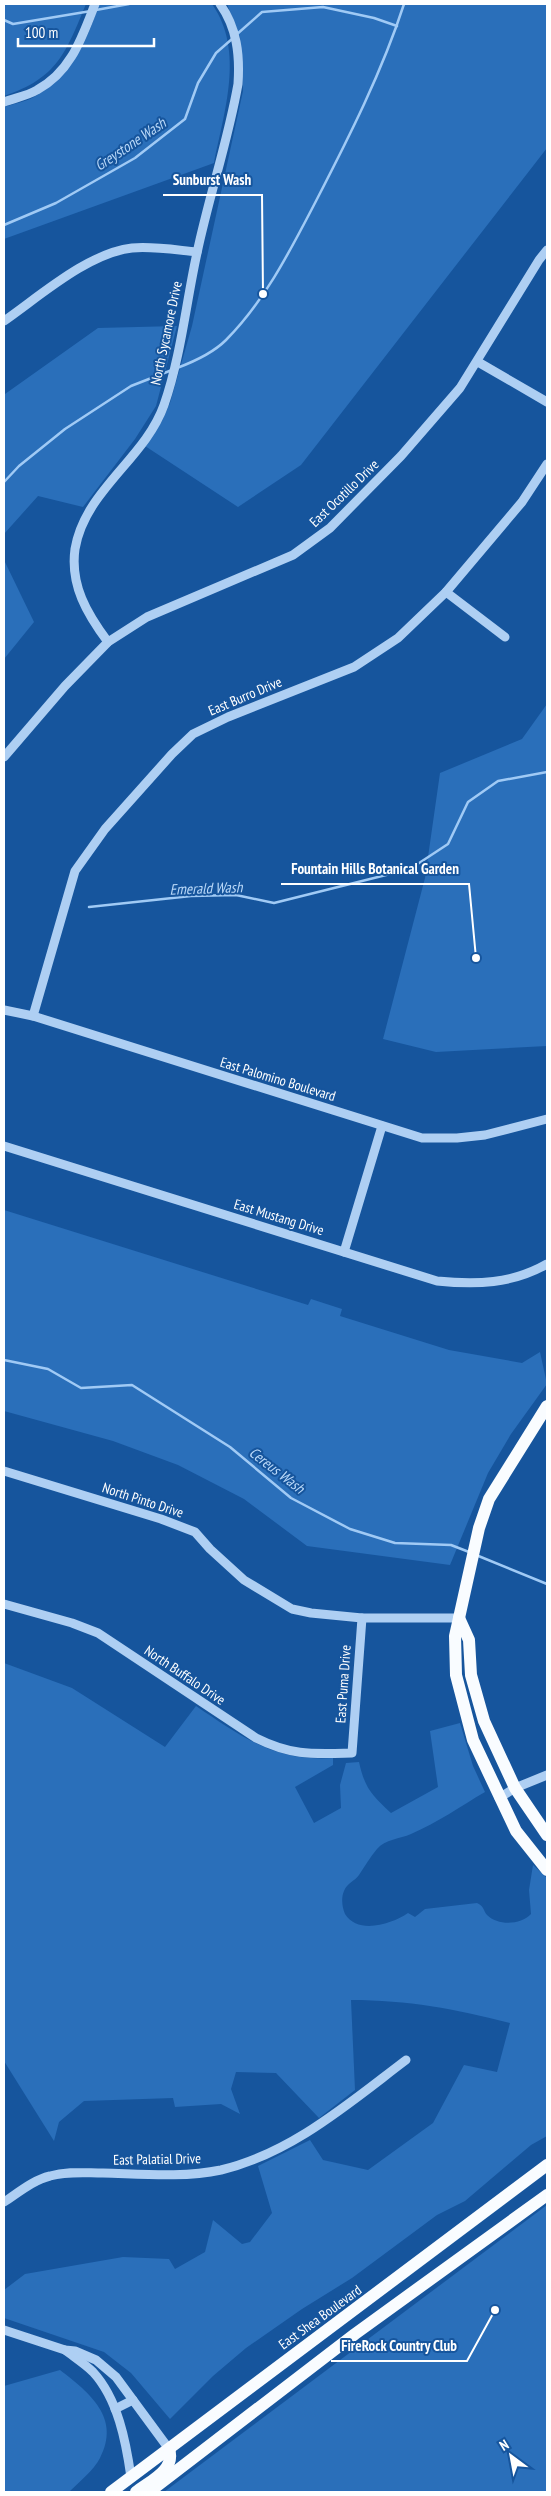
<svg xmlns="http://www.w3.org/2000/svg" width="551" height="2496" font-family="'PT Sans Narrow',sans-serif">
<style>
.green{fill:#2a6fba}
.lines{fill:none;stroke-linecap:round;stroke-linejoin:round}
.stream{stroke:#a0caf5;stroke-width:2.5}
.minor{stroke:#aecff3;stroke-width:9}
.major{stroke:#f9fcff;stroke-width:12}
.labels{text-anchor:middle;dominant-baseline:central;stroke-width:4;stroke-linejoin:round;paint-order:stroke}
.street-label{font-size:14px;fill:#fff;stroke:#16559d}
.water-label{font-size:15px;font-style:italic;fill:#bad9f9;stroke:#16559d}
.leader{fill:none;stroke:#fff;stroke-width:2}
.callout-dot{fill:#fff;stroke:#16559d;stroke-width:2}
.callout-label{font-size:15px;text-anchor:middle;font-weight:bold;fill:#fff;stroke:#16559d;stroke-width:4;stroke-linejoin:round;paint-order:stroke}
</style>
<rect width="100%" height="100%" fill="#16559d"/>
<g class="green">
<path d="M 4,4 L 86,4 C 66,52 58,78 4,96 Z"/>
<path d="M 99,4 L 212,4 C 245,51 224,112 214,163 L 4,239 L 4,107 C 13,104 25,102 34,97 C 70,77 87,42 99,4 Z"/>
<polygon points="227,4 547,4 547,148 301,465 238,507 145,446 162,421 170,403 192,326 243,91 240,37"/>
<polygon points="177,326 156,406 135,439 83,507 38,496 4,534 5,394 98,328"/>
<polygon points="4,560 34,622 4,659"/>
<polygon points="547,704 547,1046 436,1052 383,1039 425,878 440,773 522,739"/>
<polygon points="4,1210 308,1305 311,1299 342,1309 340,1316 449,1350 522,1363 540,1352 547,1384 511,1434 488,1473 450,1565 307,1546 244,1499 178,1465 113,1441 4,1411"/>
<path d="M 4,1663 L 72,1688 L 165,1747 L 196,1706 C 242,1737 275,1762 333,1758 L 333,1765 L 295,1787 L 314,1823 L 341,1808 L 340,1785 L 346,1763 L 359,1762 C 365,1789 372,1795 391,1813 L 438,1787 L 430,1731 L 460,1723 L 473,1766 L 485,1792 C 461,1806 437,1823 411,1834 C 400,1839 385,1839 377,1849 C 370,1857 365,1866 359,1875 C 355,1881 347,1883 344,1891 C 341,1898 342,1907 345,1914 C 358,1935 392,1924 408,1913 L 415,1917 L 425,1909 L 477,1903 C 484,1906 483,1910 487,1915 C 498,1926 521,1925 531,1914 L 529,1890 L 533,1865 L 547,1878 L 547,2136 L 531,2145 L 465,2201 L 437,2215 L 352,2278 L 302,2309 L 246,2348 L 213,2376 L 170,2419 L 131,2373 L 104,2352 L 4,2318 L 4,2290 L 25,2274 L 123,2257 L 169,2259 L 175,2269 L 205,2252 L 213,2220 L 242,2244 L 250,2242 L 272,2213 L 258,2166 L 310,2140 L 323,2160 L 368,2170 L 433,2123 L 464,2065 L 497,2072 L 510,2023 C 455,2009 408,2000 351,2000 L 355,2090 L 319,2118 L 276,2073 L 236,2072 L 231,2089 L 240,2114 L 221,2104 L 175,2107 L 173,2098 L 84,2101 L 59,2122 L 54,2141 L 4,2061 Z"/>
<polygon points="547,2205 547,2492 164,2492"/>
<path d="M 60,2370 C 90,2393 121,2418 100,2458 C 94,2470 79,2482 69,2492 L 4,2492 L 4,2386 Z"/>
</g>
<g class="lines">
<g class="stream">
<polyline points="96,10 129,4"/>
<polyline points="4,20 13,24 91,11"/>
<polyline points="236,35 262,12 323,7 374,18 397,26"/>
<polyline points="4,225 56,203 135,158 185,119 198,83 216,53 232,39"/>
<path d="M 177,368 C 193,362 213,353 226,340 C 265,301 291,249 316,201 C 349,137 382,72 404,4"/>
<polyline points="4,482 19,466 65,429 131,386 172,370"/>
<polyline points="89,907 191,896 236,895 274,903 410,869 448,844 468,802 498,781 547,772"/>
<polyline points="4,1360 48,1369 81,1388 132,1385 230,1447 291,1498 350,1529 395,1543 451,1545 469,1552"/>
<polyline points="476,1555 547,1584"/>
</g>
<g class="minor">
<path d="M 4,102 C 14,98 27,96 37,90 C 71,72 82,37 95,4"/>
<path d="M 4,321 C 40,296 88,253 132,248 C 153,246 176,250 197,252"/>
<polyline points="478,362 547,402"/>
<polyline points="446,592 505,637"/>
<path d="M 108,642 C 87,614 70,585 75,549 C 85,490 145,459 164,405 C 181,356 186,303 197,253 C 209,196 228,141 238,84 C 240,55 237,28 220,4"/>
<polyline points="4,757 65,686 108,642 147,617 293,555 330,528 401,456 460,388 539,260 547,250"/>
<polyline points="4,1010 33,1016 422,1138 457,1138 485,1135 547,1119"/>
<polyline points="33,1016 75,871 105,829 172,754 193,734 228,717 354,667 398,638 446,592 522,502 547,464"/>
<path d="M 4,1146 L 437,1281 C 476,1285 512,1284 547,1264"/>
<polyline points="344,1252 382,1126"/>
<polyline points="4,1471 161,1519 195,1532 210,1549 244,1580 292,1609 311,1613 362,1618 459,1618"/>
<path d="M 4,1604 L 72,1623 L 98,1633 L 256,1738 C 292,1756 313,1754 352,1753 L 362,1618"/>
<polyline points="499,1798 515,1788 547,1775"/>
<path d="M 4,2202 C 18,2193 33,2180 50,2176 C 67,2171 85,2173 103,2173 C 141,2174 183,2178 221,2170 C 292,2153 349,2103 406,2060"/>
<polyline points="4,2330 65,2350 75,2351 96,2360 116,2377 169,2449"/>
<path d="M 65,2350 C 74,2357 85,2364 93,2372 C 118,2399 126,2442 131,2477"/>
<polyline points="115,2409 133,2400"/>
</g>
<g class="major">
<polyline points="547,1406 489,1499 479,1528 455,1636 456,1675 473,1740 516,1831 547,1870"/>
<polyline points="459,1618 469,1640 471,1675 484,1721 515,1788 547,1835"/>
<polyline points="111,2492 547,2165"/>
<path d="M 136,2492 C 150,2481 176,2470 169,2449"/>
<polyline points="149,2492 355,2334 547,2195"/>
</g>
</g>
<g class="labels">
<g class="street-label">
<text transform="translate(166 333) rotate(-78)">North Sycamore Drive</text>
<text transform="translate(344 493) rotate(-44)">East Ocotillo Drive</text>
<text transform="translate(245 696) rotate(-23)">East Burro Drive</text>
<text transform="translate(278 1079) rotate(17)">East Palomino Boulevard</text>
<text transform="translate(279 1217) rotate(17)">East Mustang Drive</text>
<text transform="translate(143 1500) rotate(18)">North Pinto Drive</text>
<text transform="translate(185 1675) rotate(34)">North Buffalo Drive</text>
<text transform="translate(343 1684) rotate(-86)">East Puma Drive</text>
<text transform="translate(157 2159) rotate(-1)">East Palatial Drive</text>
<text transform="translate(320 2317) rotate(-36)">East Shea Boulevard</text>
</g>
<g class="water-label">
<text transform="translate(130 144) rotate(-34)">Greystone Wash</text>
<text transform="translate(206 888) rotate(-2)">Emerald Wash</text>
<text transform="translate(277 1470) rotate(38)">Cereus Wash</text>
</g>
</g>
<path class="leader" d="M263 294L262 195H163M476 958L469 884H281M495 2310L467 2361H331"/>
<g class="callout-dot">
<circle cx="263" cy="294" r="5"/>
<circle cx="476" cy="958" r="5"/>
<circle cx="495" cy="2310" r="5"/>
</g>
<g class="callout-label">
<text x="212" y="185">Sunburst Wash</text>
<text x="375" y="874">Fountain Hills Botanical Garden</text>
<text x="399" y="2351">FireRock Country Club</text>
</g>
<rect width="551" height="2496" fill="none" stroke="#ffffff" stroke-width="10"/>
<g transform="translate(511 2456) rotate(328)" stroke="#16559d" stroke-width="4" paint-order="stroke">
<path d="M0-4L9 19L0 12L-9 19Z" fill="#ffffff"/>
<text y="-8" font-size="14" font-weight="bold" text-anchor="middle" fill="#ffffff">N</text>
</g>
<path d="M18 38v8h136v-8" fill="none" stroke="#ffffff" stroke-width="2.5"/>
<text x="25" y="38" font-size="15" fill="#ffffff" stroke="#16559d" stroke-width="4" paint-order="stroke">100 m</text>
</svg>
